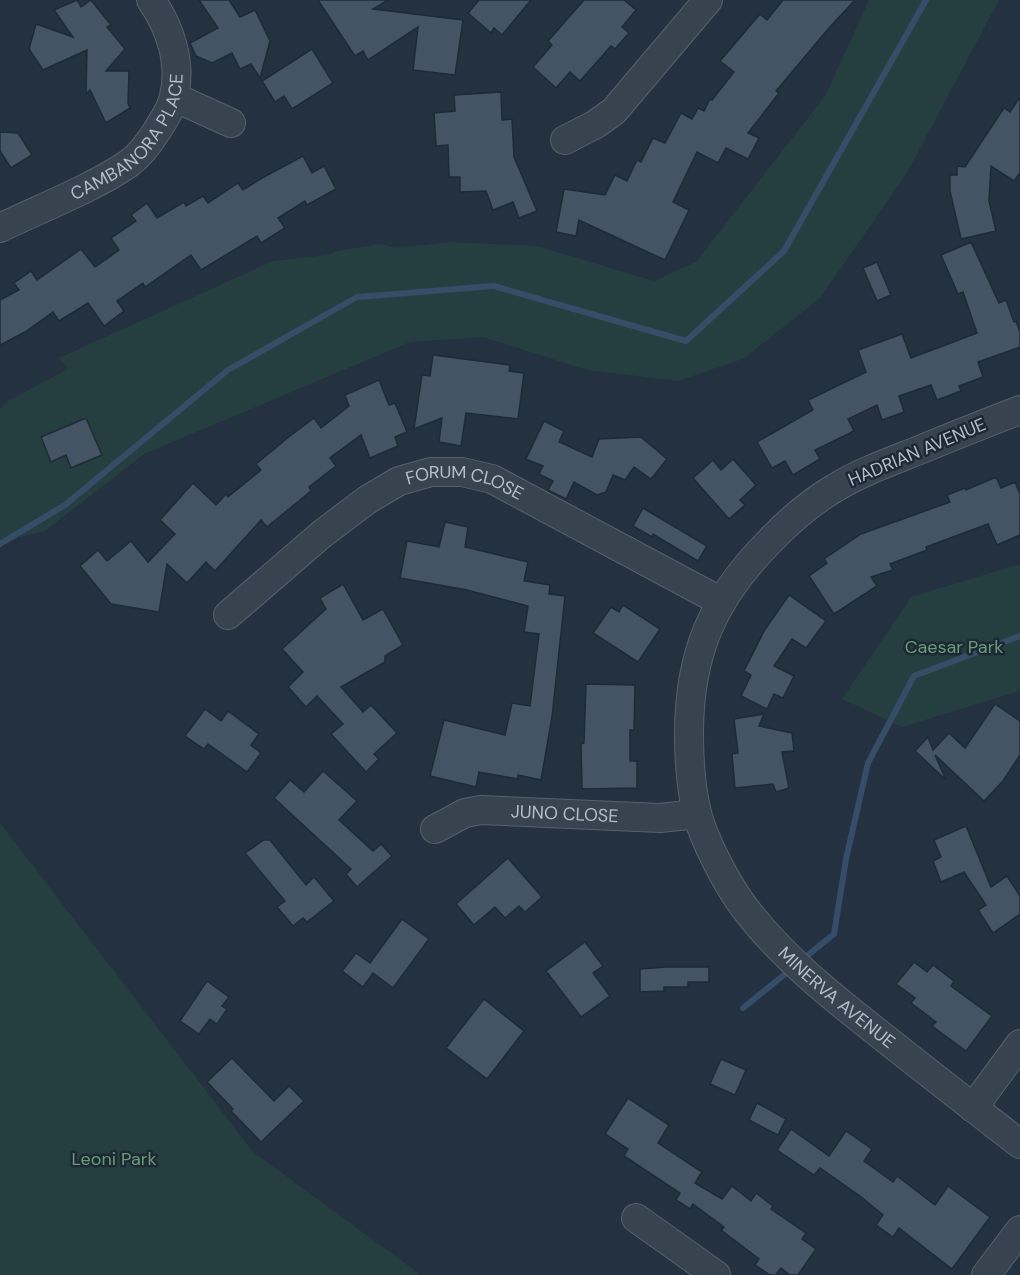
<svg xmlns="http://www.w3.org/2000/svg" width="1020" height="1275" font-family="'DM Sans',sans-serif">
<style>
.green{fill:#253f41}
.lines{fill:none;stroke-linecap:round;stroke-linejoin:round}
.stream{stroke:#364d68;stroke-width:6}
.building{fill:#445465;stroke:#1f2a37;stroke-width:1.5}
.minor-casing{stroke:#56616e;stroke-width:30}
.minor{stroke:#384350;stroke-width:28}
.labels{text-anchor:middle;dominant-baseline:central;stroke-width:5;stroke-linejoin:round;paint-order:stroke}
.street-label{font-size:18px;fill:#b4becb;stroke:#1d2835}
.park-label{font-size:18px;fill:#6a9d73;stroke:#1d2835}
</style>
<rect width="100%" height="100%" fill="#233140"/>
<g class="green">
<polygon points="869,0 999,0 907,173 820,298 743,359 678,381 587,370 483,337 410,342 144,454 45,531 0,542 0,409 8,401 68,369 59,358 273,261 328,255 336,251 382,244 396,248 451,242 537,246 654,281 696,262 825,96"/>
<polygon points="1020,564 1020,691 902,727 842,699 911,597"/>
<polygon points="0,823 253,1152 421,1275 0,1275"/>
</g>
<g class="lines">
<g class="stream">
<polyline points="0,544 65,505 228,370 357,297 494,286 686,341 784,251 926,0"/>
<polyline points="808,955 834,934 846,859 868,763 914,676 1020,636"/>
<polyline points="743,1008 784,975"/>
</g>
</g>
<g class="building">
<polygon points="77,0 81,7 91,0 111,25 107,27 125,49 106,71 129,71 128,103 130,108 106,123 90,90 86,94 87,50 43,70 29,49 36,24 73,37 54,10"/>
<polygon points="199,0 229,0 240,17 255,10 270,41 260,78 251,64 240,69 232,53 212,63 196,56 190,43 218,28"/>
<polygon points="318,0 388,0 373,9 463,20 455,75 413,70 418,27 368,60 363,51 355,56"/>
<polygon points="479,0 531,0 502,35 494,28 491,33 468,13"/>
<polygon points="584,0 624,0 636,10 622,27 629,33 615,49 611,46 580,81 570,72 556,88 533,67 552,45 548,41"/>
<polygon points="783,0 855,0 829,28 776,91 779,93 748,133 759,138 748,159 726,148 718,163 697,152 673,202 689,210 665,260 579,220 576,236 556,232 564,189 605,195 615,175 627,181 637,160 641,162 653,138 665,143 681,113 692,119 698,108 704,111 710,99 712,100 734,72 720,61 760,14 767,20"/>
<polygon points="312,49 333,83 292,109 284,96 275,102 262,81"/>
<polygon points="501,92 502,120 512,119 514,157 537,211 519,218 513,202 493,210 486,191 460,192 460,177 449,177 448,145 436,146 434,113 455,111 454,95"/>
<polygon points="1020,97 1020,173 1014,181 991,166 989,201 996,231 961,239 950,191 950,175 957,175 957,166 965,167 1004,108 1010,112"/>
<polygon points="0,132 18,133 32,155 11,168 0,151"/>
<polygon points="303,156 312,173 324,166 336,189 307,205 305,201 278,218 285,228 261,243 257,236 201,270 191,255 145,287 143,283 117,301 124,311 104,326 88,303 59,321 53,312 25,332 0,345 0,300 19,290 14,283 31,271 37,280 81,249 95,267 119,250 111,238 136,221 131,215 147,203 157,218 184,202 186,206 203,196 208,203 238,183 243,190 262,178"/>
<polygon points="971,242 999,303 1006,300 1014,322 1016,321 1020,332 1020,347 978,362 983,377 959,386 961,391 937,400 931,385 899,396 904,412 882,420 877,405 848,419 854,431 815,450 820,459 793,475 785,461 772,468 757,442 813,410 808,400 866,372 858,350 902,334 911,358 977,333 963,292 958,294 941,255"/>
<polygon points="877,262 891,295 877,301 863,268"/>
<polygon points="433,355 510,365 509,371 524,373 518,419 466,413 461,446 439,442 442,418 414,429 422,375 430,376"/>
<polygon points="379,380 389,405 395,403 407,432 395,437 398,446 370,458 361,435 330,458 336,466 309,487 311,491 267,527 261,520 215,571 206,562 187,583 167,564 159,612 111,604 80,566 98,550 107,561 131,541 148,562 175,534 160,520 193,483 216,505 226,494 228,497 261,470 256,464 290,436 314,418 321,428 349,406 345,395"/>
<polygon points="86,418 102,455 71,468 66,455 51,462 41,437"/>
<polygon points="544,421 564,431 559,442 592,457 599,439 641,437 667,459 651,479 634,467 625,480 613,475 606,492 597,495 574,482 566,499 548,490 553,481 539,474 543,466 526,459"/>
<polygon points="733,459 756,485 740,500 745,505 729,519 693,478 713,460 721,470"/>
<polygon points="996,477 1001,488 1015,482 1020,494 1020,535 997,545 988,524 926,547 927,550 890,564 893,570 871,577 877,586 834,614 809,576 827,563 824,559 861,534 950,502 947,495 965,488 966,490"/>
<polygon points="643,508 707,546 698,561 653,534 652,537 633,526"/>
<polygon points="445,522 468,527 465,547 528,562 524,581 550,585 549,594 565,596 552,717 541,780 518,775 518,779 479,772 476,787 430,776 444,720 505,735 512,703 530,706 539,634 524,632 528,606 467,590 400,578 407,541 439,547"/>
<polygon points="343,584 363,620 383,609 403,645 385,656 385,662 341,687 363,712 371,705 397,733 374,754 379,759 366,772 331,734 343,724 317,696 306,707 288,687 303,672 282,649 326,609 320,598"/>
<polygon points="789,595 826,621 806,648 792,639 774,666 794,676 783,698 774,694 767,709 741,696 751,675 744,671 764,631"/>
<polygon points="623,605 660,629 638,662 593,633 611,607 619,612"/>
<polygon points="586,684 635,685 634,730 630,730 630,761 637,761 637,788 582,789 581,744 584,743"/>
<polygon points="995,704 1020,721 1020,755 1003,781 984,801 935,755 946,780 915,751 928,737 933,750 949,733 965,748"/>
<polygon points="205,709 221,721 228,711 259,734 251,745 261,753 247,772 208,744 204,749 185,736"/>
<polygon points="764,714 759,726 792,733 794,751 782,752 789,788 776,792 773,784 735,788 732,754 738,753 734,719"/>
<polygon points="323,771 357,801 339,820 373,851 381,844 392,856 357,887 346,874 351,869 274,798 290,780 304,792"/>
<polygon points="966,826 991,887 1007,876 1020,896 1020,914 993,933 978,910 986,905 964,872 941,882 933,861 941,857 934,840"/>
<polygon points="264,840 270,840 306,885 314,877 334,901 307,922 303,918 293,926 277,907 285,901 245,853"/>
<polygon points="508,858 542,897 525,912 519,906 505,918 495,907 474,925 456,904"/>
<polygon points="402,919 429,939 393,988 373,973 363,987 342,971 356,953 370,963"/>
<polygon points="585,942 603,966 593,973 610,996 581,1017 546,971"/>
<polygon points="914,962 927,972 933,965 954,981 951,986 992,1016 966,1051 932,1026 936,1022 911,1003 915,998 896,984"/>
<polygon points="666,967 709,967 709,982 688,982 688,987 664,987 664,991 640,992 640,969"/>
<polygon points="207,981 229,997 222,1006 227,1009 217,1024 210,1019 199,1034 180,1021"/>
<polygon points="484,999 524,1031 487,1079 446,1048"/>
<polygon points="232,1058 274,1101 289,1086 304,1101 261,1142 231,1111 233,1109 207,1082"/>
<polygon points="721,1059 746,1070 735,1095 710,1084"/>
<polygon points="628,1098 669,1125 658,1143 702,1172 695,1183 722,1199 732,1186 751,1201 756,1193 773,1206 771,1209 806,1233 802,1239 816,1249 798,1275 790,1275 781,1268 776,1275 770,1275 755,1265 759,1259 721,1230 724,1227 693,1204 690,1209 676,1200 680,1193 624,1156 628,1149 605,1134"/>
<polygon points="757,1103 786,1119 778,1135 749,1120"/>
<polygon points="791,1129 829,1156 846,1131 872,1149 864,1161 893,1182 897,1176 935,1205 948,1186 990,1217 952,1269 899,1228 893,1237 876,1225 883,1215 860,1196 820,1168 814,1175 777,1150"/>
</g>
<g class="lines">
<g class="minor-casing">
<g id="minor">
<polyline points="174,97 231,123"/>
<polyline points="565,140 596,124 614,111 708,0"/>
<path id="s1" d="M 0,228 C 41,208 91,189 128,164 C 141,155 150,142 158,129 C 164,119 172,108 174,96 C 182,63 170,27 151,0"/>
<path id="s2" d="M 1020,410 C 986,423 951,437 917,451 C 889,462 861,472 835,488 C 811,502 789,521 770,541 C 713,598 689,653 689,734 C 689,760 691,788 697,813 C 704,841 727,884 744,907 C 783,959 835,999 887,1040 C 931,1075 975,1109 1020,1144"/>
<path id="s3" d="M 228,615 L 322,534 L 367,500 L 399,481 L 431,472 L 462,472 L 492,479 L 720,601"/>
<path id="s4" d="M 435,829 L 465,813 L 481,810 L 660,818 L 697,814"/>
<polyline points="973,1108 1020,1044"/>
<polyline points="636,1218 716,1275"/>
<polyline points="986,1275 1020,1230"/>
</g>
</g>
<use href="#minor" class="minor"/>
</g>
<g class="labels">
<g class="street-label">
<text stroke="none"><textPath href="#s1" startOffset="164">CAMBANORA PLACE</textPath></text>
<text transform="translate(917 452) rotate(-23)">HADRIAN AVENUE</text>
<text stroke="none"><textPath href="#s3" startOffset="286">FORUM CLOSE</textPath></text>
<text stroke="none"><textPath href="#s4" startOffset="134">JUNO CLOSE</textPath></text>
<text stroke="none"><textPath href="#s2" startOffset="816">MINERVA AVENUE</textPath></text>
</g>
<g class="park-label">
<text x="954" y="647">Caesar Park</text>
<text x="114" y="1159">Leoni Park</text>
</g>
</g>
</svg>
